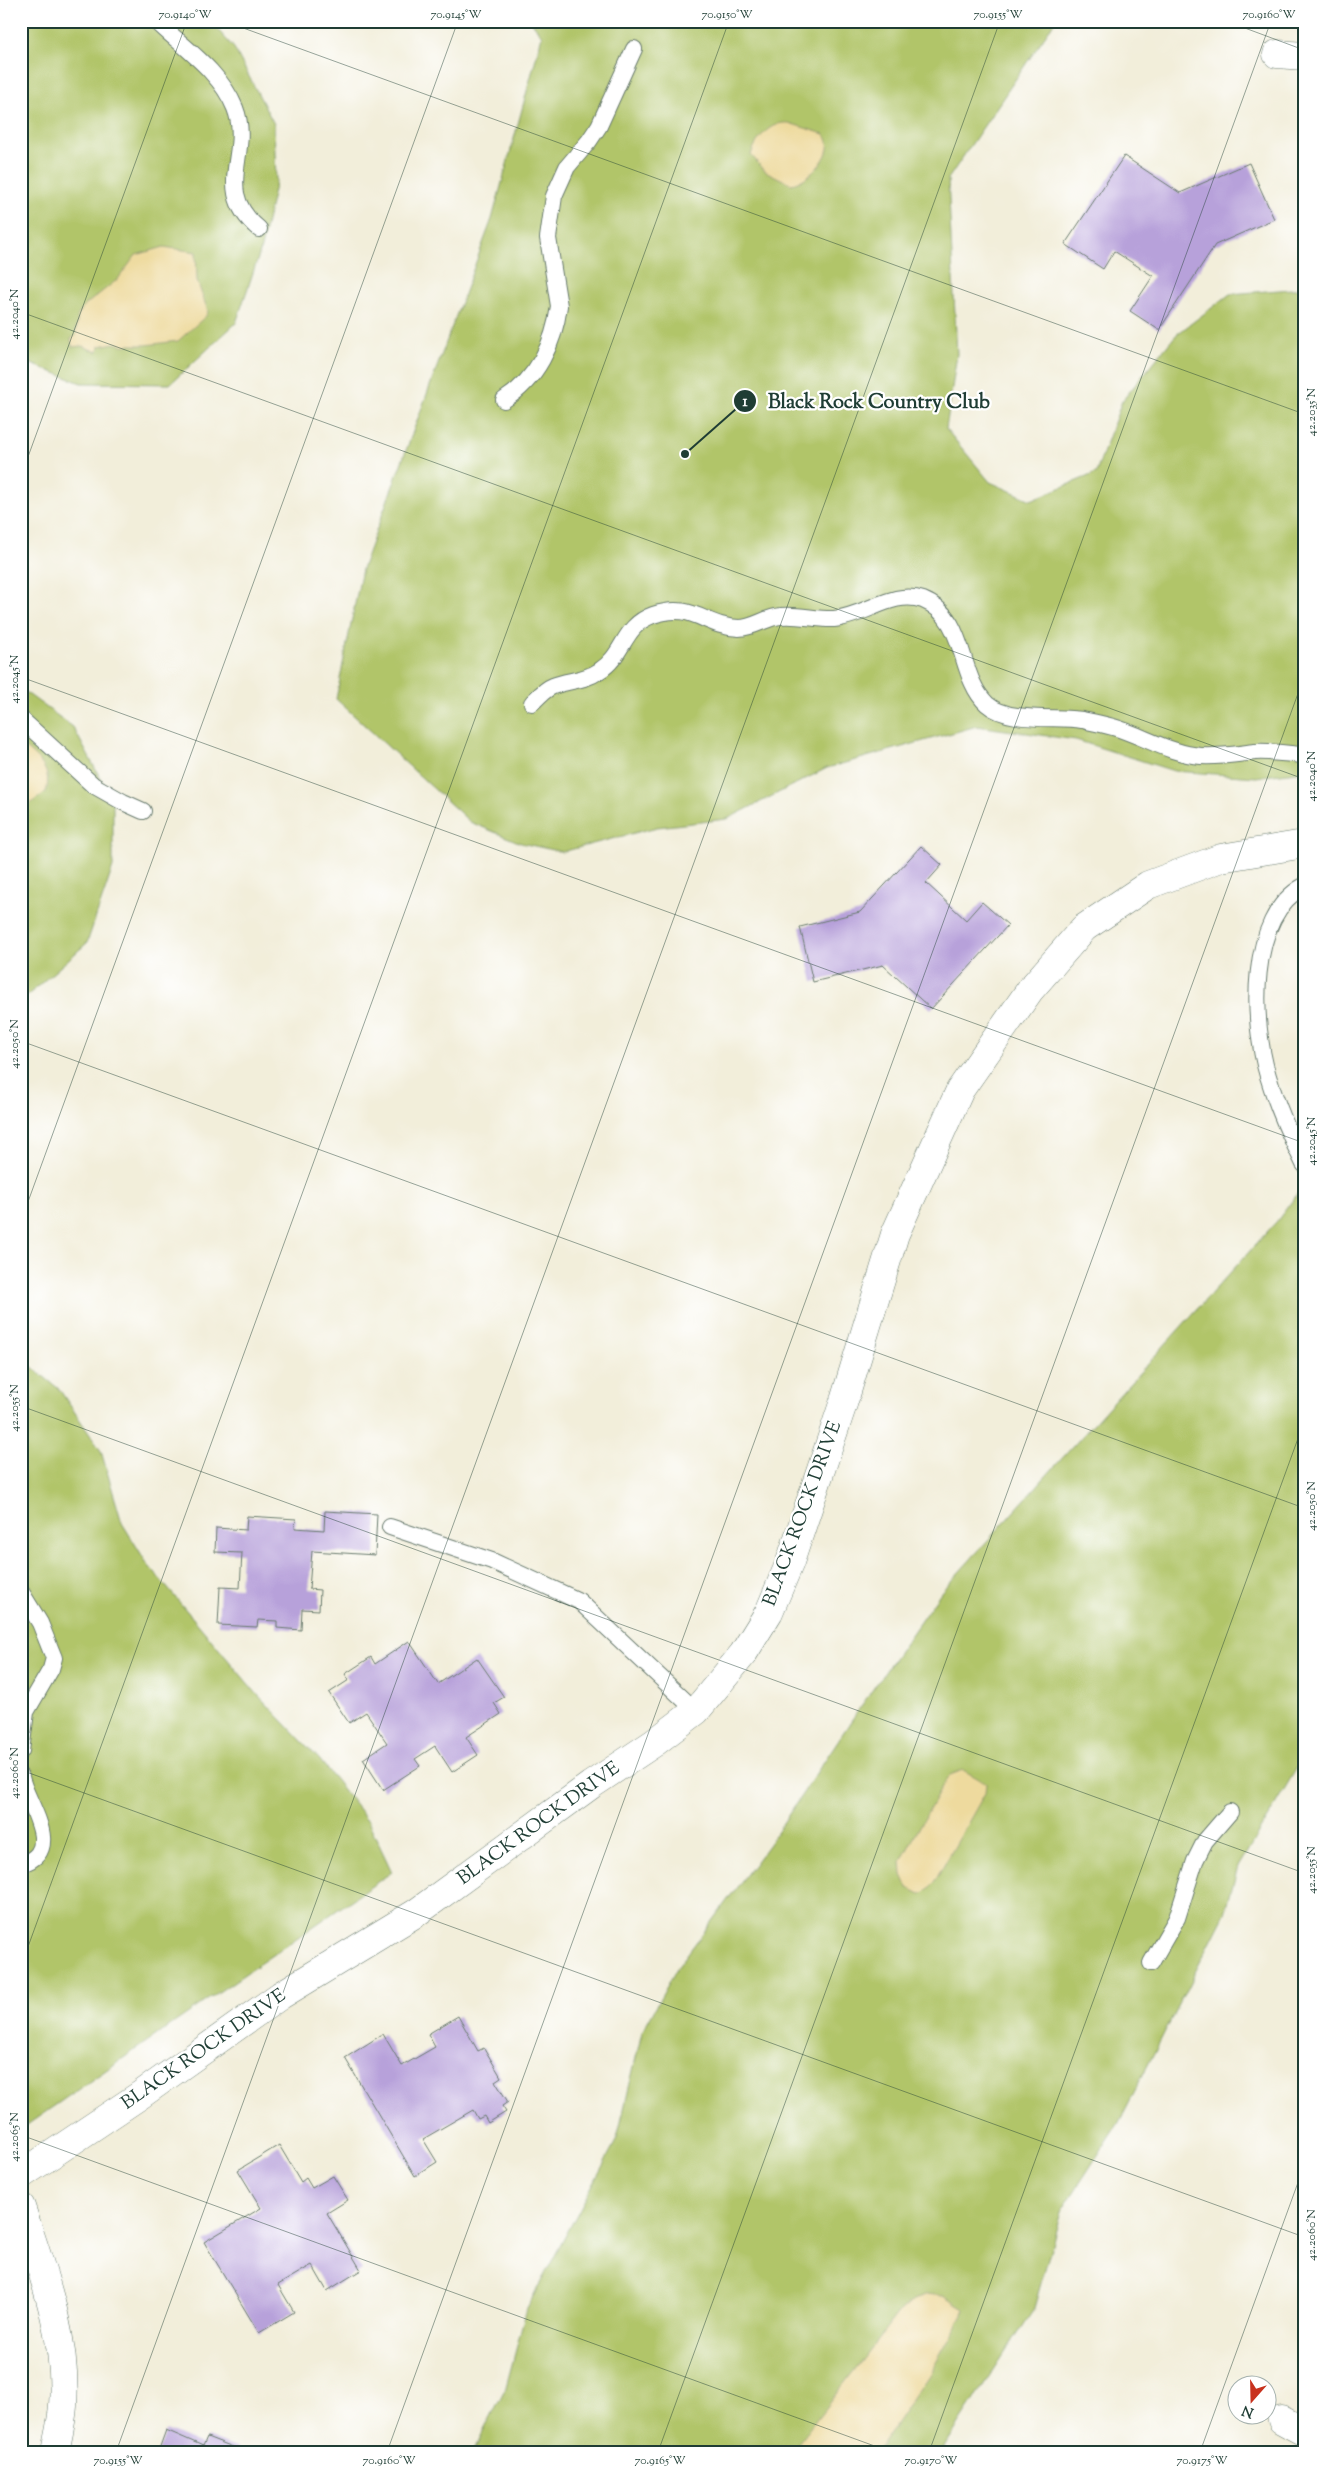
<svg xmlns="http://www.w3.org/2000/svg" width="1325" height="2473" font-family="'Sorts Mill Goudy',serif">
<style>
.green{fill:#b1c569;stroke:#68814e}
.sand{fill:#eeda9e;stroke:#868c69}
.building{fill:#b7a1da}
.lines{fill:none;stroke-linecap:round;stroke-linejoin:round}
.service-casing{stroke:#697b6e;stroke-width:18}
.minor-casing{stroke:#697b6e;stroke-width:29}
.service{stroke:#fff;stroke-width:16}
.minor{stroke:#fff;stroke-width:28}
.ticks{fill:none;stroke:#1f3d34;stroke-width:1;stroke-opacity:0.45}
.labels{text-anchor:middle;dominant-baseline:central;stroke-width:4.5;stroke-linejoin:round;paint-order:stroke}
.street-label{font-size:19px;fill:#1f3d34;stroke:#fff}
.leader{fill:none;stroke:#1f3d34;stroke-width:2}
.callout-dot{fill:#1f3d34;stroke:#fff;stroke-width:2}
.mark-label{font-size:15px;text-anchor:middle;font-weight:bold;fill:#fff}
.callout-label{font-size:20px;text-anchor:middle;font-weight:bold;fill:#1f3d34;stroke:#fff;stroke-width:4.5;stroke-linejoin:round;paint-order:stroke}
.neatline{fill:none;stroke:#1f3d34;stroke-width:2}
.ticks-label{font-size:12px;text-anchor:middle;fill:#1f3d34}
</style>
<rect width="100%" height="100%" fill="#fff"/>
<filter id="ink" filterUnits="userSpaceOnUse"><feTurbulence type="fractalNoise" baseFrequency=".02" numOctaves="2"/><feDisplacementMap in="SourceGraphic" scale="10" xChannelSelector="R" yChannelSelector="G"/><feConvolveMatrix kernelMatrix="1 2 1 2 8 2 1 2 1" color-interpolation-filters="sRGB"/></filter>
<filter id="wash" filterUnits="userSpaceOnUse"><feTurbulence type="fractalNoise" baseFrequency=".0096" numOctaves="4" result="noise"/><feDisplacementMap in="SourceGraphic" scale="20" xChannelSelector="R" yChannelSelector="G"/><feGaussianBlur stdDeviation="1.12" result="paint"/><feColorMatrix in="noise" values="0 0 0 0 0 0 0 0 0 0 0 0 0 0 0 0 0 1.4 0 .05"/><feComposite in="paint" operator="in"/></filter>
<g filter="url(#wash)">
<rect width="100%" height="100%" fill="#f2eeda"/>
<g class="green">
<polygon points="21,21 210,21 234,48 274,124 276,181 260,252 236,323 170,384 81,383 21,360"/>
<polygon points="531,21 1055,21 948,179 957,354 946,429 990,482 1031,500 1096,473 1122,401 1176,335 1230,294 1304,288 1304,771 1256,777 1174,771 1076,740 977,726 827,768 727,819 657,827 562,852 521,843 470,822 336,699 362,569 492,219 542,36"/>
<polygon points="21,689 73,727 113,802 113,867 87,943 21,1001"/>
<polygon points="1304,1185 1304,1756 1238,1867 1225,1913 1118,2124 1061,2212 1034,2308 941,2452 473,2452 506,2387 527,2308 617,2139 642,2032 677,1968 769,1844 859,1709 941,1592 1277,1221"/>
<polygon points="21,1358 59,1389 101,1451 122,1523 148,1565 257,1694 319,1759 368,1821 392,1872 21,2129"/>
</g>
<g class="sand">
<path d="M 789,123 L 824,134 C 840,151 808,182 791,184 L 765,171 L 751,155 C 756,139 770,121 789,123 Z"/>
<polygon points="164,247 196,252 197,281 208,311 206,316 178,341 146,345 122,345 114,343 100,346 97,352 82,346 72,347 71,339 75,336 78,315 84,306 118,279 136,255"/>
<path d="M 21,744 C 37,759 53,768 46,792 L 27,806 L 21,804 Z"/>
<polygon points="963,1770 986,1783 985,1793 934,1883 925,1892 920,1894 908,1888 902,1875 901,1861 944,1783 950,1775"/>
<polygon points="927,2294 943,2296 964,2309 963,2315 929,2375 877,2452 791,2452 901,2310 910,2302"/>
</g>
<g id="blocks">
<g class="building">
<polygon points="1124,156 1180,193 1249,163 1274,219 1215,245 1159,330 1130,311 1153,276 1114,251 1103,269 1065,244"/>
<polygon points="921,846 942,865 926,883 966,920 982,902 1008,925 931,1009 883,965 813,982 800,927 860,912"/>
<polygon points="325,1511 377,1514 375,1555 312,1551 309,1589 320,1590 319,1610 302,1609 301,1630 277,1628 277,1621 258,1620 257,1627 218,1625 220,1587 240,1588 242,1553 215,1552 216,1528 246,1530 247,1516 296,1519 295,1528 324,1530"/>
<polygon points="409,1641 438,1684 477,1658 504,1697 494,1703 501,1714 466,1737 478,1755 452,1772 435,1746 415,1759 420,1766 383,1790 363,1759 387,1743 366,1712 349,1723 329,1693 349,1680 345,1674 371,1657 375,1664"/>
<polygon points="458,2016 478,2051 484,2048 501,2077 495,2081 508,2102 502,2106 506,2112 488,2123 484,2116 478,2119 473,2110 423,2139 437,2162 415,2176 345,2058 383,2034 402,2066 435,2047 428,2034"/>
<polygon points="279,2145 301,2182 306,2178 312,2188 333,2176 348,2200 327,2213 361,2270 327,2291 312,2265 278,2285 294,2312 259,2333 204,2242 261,2208 238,2170"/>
<polygon points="166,2430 203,2446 207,2437 238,2449 237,2452 158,2452"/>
</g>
</g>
</g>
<g filter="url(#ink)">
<use href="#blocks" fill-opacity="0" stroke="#697b6e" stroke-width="1"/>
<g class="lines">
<g class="service-casing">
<g id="service">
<path d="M 156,21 C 184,48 220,71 235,108 C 253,153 211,189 259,229"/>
<path d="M 504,400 C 537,379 554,344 559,306 L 548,238 L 554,196 L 567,167 L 589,141 L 599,126 L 634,49"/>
<path d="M 532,703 C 538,697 545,689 553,686 C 568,680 585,681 599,671 C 625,655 622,626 653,615 C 693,601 704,627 739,628 C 754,628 766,617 781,616 C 798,614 817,620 834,619 C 865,616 894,589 923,600 C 968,618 957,676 987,704 C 1008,723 1055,716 1082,720 C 1092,722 1103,724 1113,727 C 1142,735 1170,754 1201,756 C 1220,757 1237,754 1255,752 C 1271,751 1288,754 1304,755"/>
<polyline points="21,719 93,785 123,802 143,811"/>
<path d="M 1304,886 C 1247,917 1252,1023 1268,1076 C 1277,1106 1290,1136 1304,1164"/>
<polyline points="390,1527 492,1561 579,1601 696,1711"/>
<polyline points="21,1592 40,1623 54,1658 51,1669 26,1712 21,1751"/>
<path d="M 21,1777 C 26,1803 66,1851 21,1864"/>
<polyline points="1151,1963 1177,1918 1195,1861 1205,1841 1230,1812"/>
</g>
</g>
<g class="minor-casing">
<g id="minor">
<polyline points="1277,54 1304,56"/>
<polyline points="21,2175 139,2096 281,1995 416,1913 591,1785 654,1743 696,1711 743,1654 769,1612 790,1562 844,1401 895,1234 960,1090 1030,990 1084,928 1148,885 1221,858 1304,844"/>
<path d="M 21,2207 C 42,2271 68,2338 63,2406 C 62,2421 58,2437 55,2452"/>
<polyline points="1282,2420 1304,2432"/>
</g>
</g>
<use href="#service" class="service"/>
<use href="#minor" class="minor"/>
</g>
</g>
<path class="ticks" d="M 224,21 L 1304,414M 1226,21 L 1304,50M 21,312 L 1304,779M 21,476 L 187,21M 21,677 L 1304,1143M 21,1041 L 1304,1508M 21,1221 L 458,21M 21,1406 L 1304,1873M 21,1770 L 1304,2237M 21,1966 L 729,21M 21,2135 L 891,2452M 116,2452 L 1000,21M 387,2452 L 1271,21M 658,2452 L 1304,677M 929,2452 L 1304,1422M 1200,2452 L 1304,2166"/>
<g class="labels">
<g class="street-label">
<text transform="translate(803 1514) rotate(-70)">BLACK ROCK DRIVE</text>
<text transform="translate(539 1824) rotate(-36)">BLACK ROCK DRIVE</text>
<text transform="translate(204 2050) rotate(-35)">BLACK ROCK DRIVE</text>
</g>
</g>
<path class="leader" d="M685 454L745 401"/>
<g class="callout-dot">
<circle cx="685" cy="454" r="5"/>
<circle cx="745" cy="401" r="12"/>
</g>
<g class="mark-label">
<text x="745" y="406">1</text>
</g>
<g class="callout-label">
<text x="879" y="408">Black Rock Country Club</text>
</g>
<rect width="1325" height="2473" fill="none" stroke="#fff" stroke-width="55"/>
<g transform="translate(1252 2400) rotate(200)"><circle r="24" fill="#ffffff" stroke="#a5b1ae"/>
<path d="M0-4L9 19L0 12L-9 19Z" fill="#c8321e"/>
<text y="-8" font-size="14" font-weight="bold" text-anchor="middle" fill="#1f3d34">N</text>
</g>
<rect x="28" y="28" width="1270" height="2418" class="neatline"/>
<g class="ticks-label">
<text x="185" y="18">70.9140°W</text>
<text x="456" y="18">70.9145°W</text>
<text x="727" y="18">70.9150°W</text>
<text x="998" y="18">70.9155°W</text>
<text x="1269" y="18">70.9160°W</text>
<text transform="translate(14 314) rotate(-90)" y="4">42.2040°N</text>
<text transform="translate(1311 412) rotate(-90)" y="4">42.2035°N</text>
<text transform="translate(14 679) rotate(-90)" y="4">42.2045°N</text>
<text transform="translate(1311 776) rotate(-90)" y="4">42.2040°N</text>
<text transform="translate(14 1044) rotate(-90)" y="4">42.2050°N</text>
<text transform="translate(1311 1141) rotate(-90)" y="4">42.2045°N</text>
<text transform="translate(14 1408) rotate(-90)" y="4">42.2055°N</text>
<text transform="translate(1311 1506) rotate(-90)" y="4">42.2050°N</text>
<text transform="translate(14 1773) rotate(-90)" y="4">42.2060°N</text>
<text transform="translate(1311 1870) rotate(-90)" y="4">42.2055°N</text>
<text transform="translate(14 2137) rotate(-90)" y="4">42.2065°N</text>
<text transform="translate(1311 2235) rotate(-90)" y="4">42.2060°N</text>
<text x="118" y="2464">70.9155°W</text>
<text x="389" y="2464">70.9160°W</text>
<text x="660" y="2464">70.9165°W</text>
<text x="931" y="2464">70.9170°W</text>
<text x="1202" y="2464">70.9175°W</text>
</g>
</svg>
